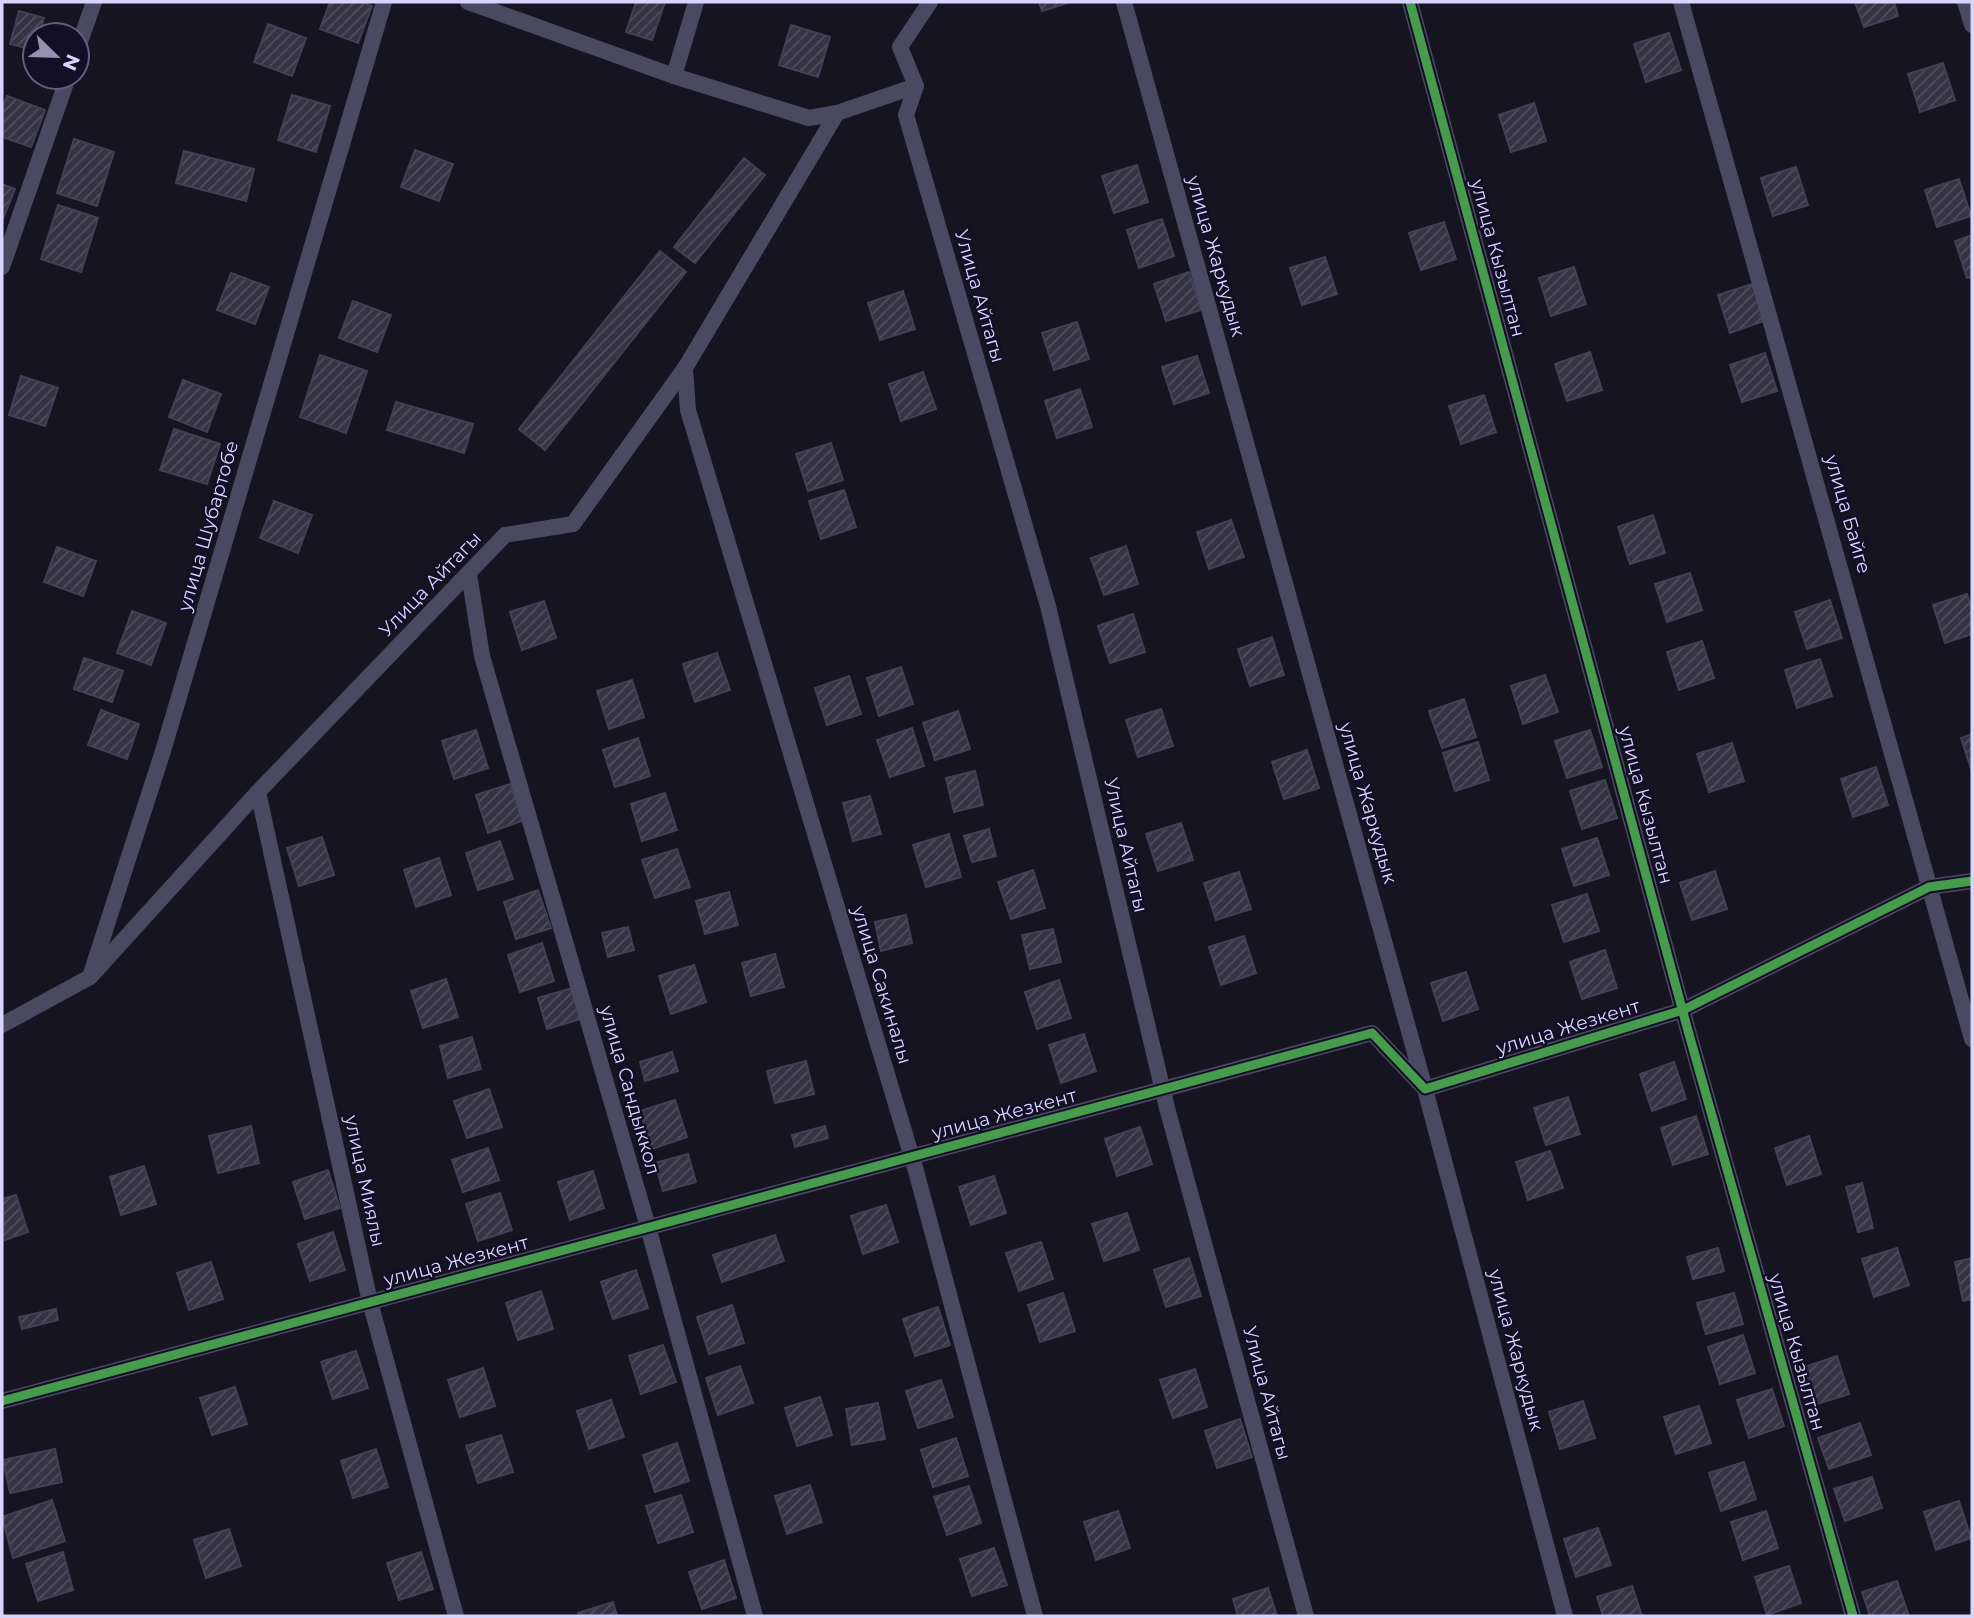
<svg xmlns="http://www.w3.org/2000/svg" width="1974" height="1618" font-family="Montserrat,sans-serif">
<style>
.building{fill:url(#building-hatch);stroke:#433f54;stroke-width:2}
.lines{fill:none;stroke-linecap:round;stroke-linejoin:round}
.street{stroke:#4a4962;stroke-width:16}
.cycleway-casing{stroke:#130f26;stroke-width:13}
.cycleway{stroke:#469c4c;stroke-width:9}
.labels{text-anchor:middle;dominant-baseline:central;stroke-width:5;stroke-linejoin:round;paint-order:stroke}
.street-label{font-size:19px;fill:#d9d4ff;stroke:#130f26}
</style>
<defs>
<pattern id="building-hatch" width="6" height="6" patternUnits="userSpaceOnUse" patternTransform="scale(1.75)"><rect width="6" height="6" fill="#343243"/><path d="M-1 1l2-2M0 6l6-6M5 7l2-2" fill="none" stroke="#514f5f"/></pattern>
</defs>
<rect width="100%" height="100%" fill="#161421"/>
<g class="building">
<polygon points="330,2 362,2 372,6 358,43 320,29"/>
<polygon points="636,2 665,2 652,40 626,32"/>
<polygon points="1039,2 1071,2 1042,11"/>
<polygon points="1855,2 1894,2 1898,16 1864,27"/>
<polygon points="19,11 44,18 39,35 35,35 35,50 10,44"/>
<polygon points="268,24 306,38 292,76 254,62"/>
<polygon points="791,25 830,37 818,77 779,65"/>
<polygon points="1669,33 1681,70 1646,82 1634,44"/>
<polygon points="1943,63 1955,100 1920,112 1908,74"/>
<polygon points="292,95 330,106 316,152 278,140"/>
<polygon points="7,96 45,110 31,147 2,137 2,109"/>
<polygon points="1534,103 1546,141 1511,152 1499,115"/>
<polygon points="74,139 114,152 97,206 57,193"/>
<polygon points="415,150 453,164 439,201 401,187"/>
<polygon points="184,151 254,169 246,201 176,183"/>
<polygon points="744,158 765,175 695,263 674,247"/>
<polygon points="1137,165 1148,202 1114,213 1102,176"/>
<polygon points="1796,167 1808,205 1773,216 1761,178"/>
<polygon points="1959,179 1971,216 1937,227 1925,190"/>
<polygon points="2,184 15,189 2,221"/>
<polygon points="58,205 98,218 81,272 41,259"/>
<polygon points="1162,219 1174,256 1139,268 1127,230"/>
<polygon points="1444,222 1456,259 1421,270 1409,233"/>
<polygon points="1972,235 1972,277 1967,278 1955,241"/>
<polygon points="660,251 686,272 545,450 519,429"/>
<polygon points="1325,257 1337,294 1302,305 1290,268"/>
<polygon points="1574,267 1586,304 1551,316 1539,278"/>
<polygon points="1189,272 1201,310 1166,321 1154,284"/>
<polygon points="231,273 269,287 255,324 217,310"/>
<polygon points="1752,284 1764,321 1730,333 1718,295"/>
<polygon points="903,291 915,329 880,340 868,303"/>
<polygon points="353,301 391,315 377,352 339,338"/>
<polygon points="1077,322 1089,359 1054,370 1042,333"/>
<polygon points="1590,352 1602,390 1567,401 1555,364"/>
<polygon points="1765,353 1777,391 1742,402 1730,365"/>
<polygon points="320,355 367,371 346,433 300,417"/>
<polygon points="1197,356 1209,393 1174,404 1162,367"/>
<polygon points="923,372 936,409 901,421 889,384"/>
<polygon points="21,376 58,388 45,426 9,415"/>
<polygon points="183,380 221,394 207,432 169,417"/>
<polygon points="1080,389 1092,427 1057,438 1045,401"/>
<polygon points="1484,395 1496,432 1461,444 1449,406"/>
<polygon points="396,402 473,424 464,453 387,430"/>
<polygon points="174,429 220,444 207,484 160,470"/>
<polygon points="831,443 843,480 808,491 796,454"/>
<polygon points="844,490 856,527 821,539 809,501"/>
<polygon points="274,501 312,515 298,553 260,538"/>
<polygon points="1653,515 1665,553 1630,564 1618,527"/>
<polygon points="1231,520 1244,557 1209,569 1197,532"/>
<polygon points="1126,546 1138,584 1104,595 1091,558"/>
<polygon points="57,547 96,561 83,596 44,582"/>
<polygon points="1690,573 1702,610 1667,622 1655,584"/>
<polygon points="1967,594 1972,609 1972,634 1945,643 1933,605"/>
<polygon points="1830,600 1842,638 1807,649 1795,612"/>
<polygon points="544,601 556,638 522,650 510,612"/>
<polygon points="132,611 166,623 151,665 117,653"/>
<polygon points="1133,614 1145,652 1110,663 1098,626"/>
<polygon points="1272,637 1284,675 1250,686 1238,649"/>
<polygon points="1702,641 1714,678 1679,690 1667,652"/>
<polygon points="717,653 730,690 695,702 683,664"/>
<polygon points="84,658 123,671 112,702 74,689"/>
<polygon points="1820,659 1832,696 1797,708 1785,670"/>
<polygon points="901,667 913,704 879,716 867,678"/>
<polygon points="1545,675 1558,712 1523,724 1511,686"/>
<polygon points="849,676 861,714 827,725 815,688"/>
<polygon points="632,680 644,717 609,729 597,691"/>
<polygon points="1464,699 1476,737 1442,748 1429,711"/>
<polygon points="1161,709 1173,746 1138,757 1126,720"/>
<polygon points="101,710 139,724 127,759 88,745"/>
<polygon points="958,711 970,749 935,760 923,723"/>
<polygon points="912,728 924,766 890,777 877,740"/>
<polygon points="476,730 488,768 454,779 442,741"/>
<polygon points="1590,730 1602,767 1567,778 1555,741"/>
<polygon points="1972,734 1972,772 1961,738"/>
<polygon points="638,738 650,776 615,787 603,750"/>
<polygon points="1478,742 1489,780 1455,791 1443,753"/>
<polygon points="1732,743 1744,781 1709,792 1697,754"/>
<polygon points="1307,750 1319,788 1284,799 1272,762"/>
<polygon points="1876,767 1888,805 1853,817 1841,779"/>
<polygon points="975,771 983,805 954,812 946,778"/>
<polygon points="1605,780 1617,818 1582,829 1570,791"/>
<polygon points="510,784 522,821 488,833 476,795"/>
<polygon points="665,793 677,830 642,841 631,804"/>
<polygon points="870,796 881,834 853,841 843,803"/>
<polygon points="1181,823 1193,860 1158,871 1146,834"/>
<polygon points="989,829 996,856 972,862 964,836"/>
<polygon points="949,834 961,877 926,887 913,845"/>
<polygon points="322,837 334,875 299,886 287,848"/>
<polygon points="1597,838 1609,875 1574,886 1562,849"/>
<polygon points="500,841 513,879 478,890 466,853"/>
<polygon points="677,849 690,887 655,898 642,860"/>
<polygon points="439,858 451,895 416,907 404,870"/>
<polygon points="1033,870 1045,908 1011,919 998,882"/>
<polygon points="1715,871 1727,909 1692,920 1680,883"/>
<polygon points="1239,872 1251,909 1216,920 1204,883"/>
<polygon points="538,890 551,928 516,939 504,902"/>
<polygon points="729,892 738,925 705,934 696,901"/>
<polygon points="1587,894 1599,931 1564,942 1552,905"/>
<polygon points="906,915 912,943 881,951 875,922"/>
<polygon points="628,927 634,950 608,957 602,933"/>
<polygon points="1053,929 1061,962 1030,969 1022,935"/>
<polygon points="1244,936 1256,973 1221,985 1209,947"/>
<polygon points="542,943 554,981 520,992 508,955"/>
<polygon points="1605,950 1617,988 1582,999 1570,962"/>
<polygon points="775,954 784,987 751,996 742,963"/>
<polygon points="694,965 706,1002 671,1014 659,976"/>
<polygon points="1466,972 1478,1009 1443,1021 1431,983"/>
<polygon points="446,979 458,1017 423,1028 411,991"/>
<polygon points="1059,980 1071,1018 1037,1029 1025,992"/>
<polygon points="572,988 581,1019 547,1029 538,998"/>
<polygon points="1084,1034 1096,1071 1061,1083 1049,1045"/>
<polygon points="472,1037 481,1069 448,1078 440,1046"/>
<polygon points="672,1052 678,1071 645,1081 640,1062"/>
<polygon points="806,1061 814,1094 775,1103 767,1071"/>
<polygon points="1674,1062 1686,1099 1652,1111 1640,1074"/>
<polygon points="489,1089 502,1127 467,1138 454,1101"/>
<polygon points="1568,1097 1580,1134 1546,1145 1534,1108"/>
<polygon points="675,1100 687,1137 652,1149 640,1111"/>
<polygon points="1696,1116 1708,1154 1673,1165 1661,1128"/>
<polygon points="251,1126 259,1163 218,1173 209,1136"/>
<polygon points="825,1126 828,1138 795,1147 792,1135"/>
<polygon points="1140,1127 1152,1164 1117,1176 1105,1139"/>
<polygon points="1809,1136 1821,1174 1787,1185 1775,1148"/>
<polygon points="488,1148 499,1180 463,1192 452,1160"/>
<polygon points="1550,1151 1563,1188 1528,1200 1516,1162"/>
<polygon points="688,1154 696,1182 663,1191 655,1163"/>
<polygon points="144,1166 156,1204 121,1215 110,1177"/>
<polygon points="328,1170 340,1208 305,1219 293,1182"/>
<polygon points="593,1171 604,1208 570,1220 558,1182"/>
<polygon points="994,1176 1006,1213 971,1225 959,1187"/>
<polygon points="1862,1183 1873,1228 1858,1232 1846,1187"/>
<polygon points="500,1193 512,1230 478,1241 466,1204"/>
<polygon points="16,1195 28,1232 2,1241 2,1199"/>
<polygon points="886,1205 898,1242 863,1254 851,1216"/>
<polygon points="1127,1213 1139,1250 1104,1261 1092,1224"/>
<polygon points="333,1232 345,1270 310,1281 298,1244"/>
<polygon points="775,1235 784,1261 722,1282 713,1255"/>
<polygon points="1041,1242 1053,1279 1019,1291 1006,1253"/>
<polygon points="1718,1248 1724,1271 1693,1279 1687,1257"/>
<polygon points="1897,1248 1909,1285 1874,1297 1862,1259"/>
<polygon points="1189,1258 1201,1296 1166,1307 1154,1270"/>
<polygon points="1972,1258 1972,1299 1963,1301 1955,1262"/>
<polygon points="211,1262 223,1299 189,1310 177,1273"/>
<polygon points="636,1270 648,1308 613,1319 601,1282"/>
<polygon points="541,1291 553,1329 518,1340 506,1303"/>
<polygon points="1063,1293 1075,1331 1040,1342 1028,1305"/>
<polygon points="1734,1293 1743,1324 1706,1334 1697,1303"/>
<polygon points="732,1305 744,1343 709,1354 697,1317"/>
<polygon points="938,1307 950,1345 915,1356 903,1319"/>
<polygon points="56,1309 58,1320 22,1329 19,1317"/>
<polygon points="1743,1335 1755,1373 1720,1384 1708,1347"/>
<polygon points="663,1345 676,1382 641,1394 629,1356"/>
<polygon points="356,1351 368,1388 333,1399 321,1362"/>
<polygon points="1837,1356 1849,1394 1814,1405 1802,1368"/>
<polygon points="740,1366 753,1403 718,1415 706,1378"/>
<polygon points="483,1368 495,1406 460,1417 448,1380"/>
<polygon points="1195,1369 1207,1407 1173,1418 1160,1380"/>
<polygon points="941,1380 953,1417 918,1428 906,1391"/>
<polygon points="235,1387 247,1424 212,1435 200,1398"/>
<polygon points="1772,1389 1784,1426 1749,1438 1737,1400"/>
<polygon points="820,1397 832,1435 797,1446 785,1408"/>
<polygon points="611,1400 624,1437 589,1449 577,1411"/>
<polygon points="1583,1401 1595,1438 1560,1449 1549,1412"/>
<polygon points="878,1403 885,1439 852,1445 846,1409"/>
<polygon points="1699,1406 1711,1443 1676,1454 1664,1417"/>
<polygon points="1240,1419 1252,1457 1217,1468 1205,1431"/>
<polygon points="1860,1423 1871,1455 1829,1469 1818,1438"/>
<polygon points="501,1435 513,1472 478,1483 466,1446"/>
<polygon points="956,1438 968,1476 933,1487 921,1450"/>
<polygon points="677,1443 689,1481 655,1492 643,1455"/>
<polygon points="55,1449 62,1482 10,1493 3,1460"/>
<polygon points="376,1449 388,1487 353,1498 341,1461"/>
<polygon points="1744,1462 1756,1499 1721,1511 1709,1473"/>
<polygon points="1872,1477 1882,1508 1845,1521 1834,1489"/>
<polygon points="810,1485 822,1522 787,1534 775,1496"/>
<polygon points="969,1486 981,1523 947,1535 934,1497"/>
<polygon points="681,1495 693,1532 658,1543 646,1506"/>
<polygon points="52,1500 65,1541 13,1558 2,1517"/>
<polygon points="1959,1501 1971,1538 1936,1550 1924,1512"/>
<polygon points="1118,1511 1130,1548 1096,1560 1084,1522"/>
<polygon points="1766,1511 1778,1548 1743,1560 1731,1522"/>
<polygon points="1598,1528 1611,1565 1576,1577 1564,1539"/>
<polygon points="229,1529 241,1566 206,1578 194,1540"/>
<polygon points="994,1548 1007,1585 972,1596 960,1559"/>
<polygon points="63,1552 73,1590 38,1601 26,1564"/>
<polygon points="421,1552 433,1589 399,1600 387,1563"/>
<polygon points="724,1560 736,1598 702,1609 689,1572"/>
<polygon points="1789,1566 1801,1603 1767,1615 1755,1577"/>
<polygon points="1897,1581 1909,1616 1870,1616 1862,1592"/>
<polygon points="1632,1586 1642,1616 1603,1616 1597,1597"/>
<polygon points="1268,1588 1277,1616 1238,1616 1233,1599"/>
<polygon points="613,1602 617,1616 579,1616 578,1613"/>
</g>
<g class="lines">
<g class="street">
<polyline points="468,2 674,76 809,118 837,113 916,86 900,47 930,2"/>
<polyline points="1124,2 1425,1089 1565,1616"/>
<polyline points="1410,2 1687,1027 1853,1616"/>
<polyline points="1681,2 1972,1039"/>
<polyline points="1965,2 1972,25"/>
<polyline points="77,50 94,2"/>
<polyline points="674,76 696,2"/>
<polyline points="916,86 906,115 1048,606 1167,1108 1306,1616"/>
<polyline points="2,267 68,77"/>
<polyline points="685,368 688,410 916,1171 1035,1616"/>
<polyline points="469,574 482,656 648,1227 755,1616"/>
<polyline points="258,792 370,1302 456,1616"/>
<polyline points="90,977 258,792 505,535 573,524 685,368 837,113"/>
<polyline points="2,1025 90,977 163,751 384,2"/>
<polyline points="2,1401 1372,1033 1425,1089 1683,1010 1929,887 1972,881"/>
</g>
<g class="cycleway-casing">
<g id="cycleway">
<polyline points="1410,2 1687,1027 1853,1616"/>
<polyline points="2,1401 1372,1033 1425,1089 1683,1010 1929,887 1972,881"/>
</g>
</g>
<use href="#cycleway" class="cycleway"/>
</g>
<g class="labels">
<g class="street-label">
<text transform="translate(1216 256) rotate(74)">улица Жаркудык</text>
<text transform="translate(1498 258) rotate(75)">улица Кызылтан</text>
<text transform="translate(980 296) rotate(74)">Улица Айтагы</text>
<text transform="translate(1848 514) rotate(74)">улица Байге</text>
<text transform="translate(208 526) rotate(-74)">улица Шубартобе</text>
<text transform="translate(430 584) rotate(-46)">Улица Айтагы</text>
<text transform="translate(1368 803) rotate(74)">улица Жаркудык</text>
<text transform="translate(1646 805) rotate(75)">улица Кызылтан</text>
<text transform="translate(1126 845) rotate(77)">Улица Айтагы</text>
<text transform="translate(882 985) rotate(73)">улица Сакиналы</text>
<text transform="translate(1568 1027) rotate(-17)">улица Жезкент</text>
<text transform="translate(630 1090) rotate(74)">улица Сандыккол</text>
<text transform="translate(1004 1114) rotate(-15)">улица Жезкент</text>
<text transform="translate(365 1181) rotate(78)">улица Миялы</text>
<text transform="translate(456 1261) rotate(-15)">улица Жезкент</text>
<text transform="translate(1516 1350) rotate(75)">улица Жаркудык</text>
<text transform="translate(1797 1352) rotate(74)">улица Кызылтан</text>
<text transform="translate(1267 1393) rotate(75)">Улица Айтагы</text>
</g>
</g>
<rect width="1974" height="1618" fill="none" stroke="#d9d4ff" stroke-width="7"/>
<g transform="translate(56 56) rotate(113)"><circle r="33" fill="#130f26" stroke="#625e7d" stroke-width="2"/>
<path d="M0-5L12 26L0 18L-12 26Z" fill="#9591b1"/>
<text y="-10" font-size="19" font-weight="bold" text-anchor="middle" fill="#d9d4ff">N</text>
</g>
</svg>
